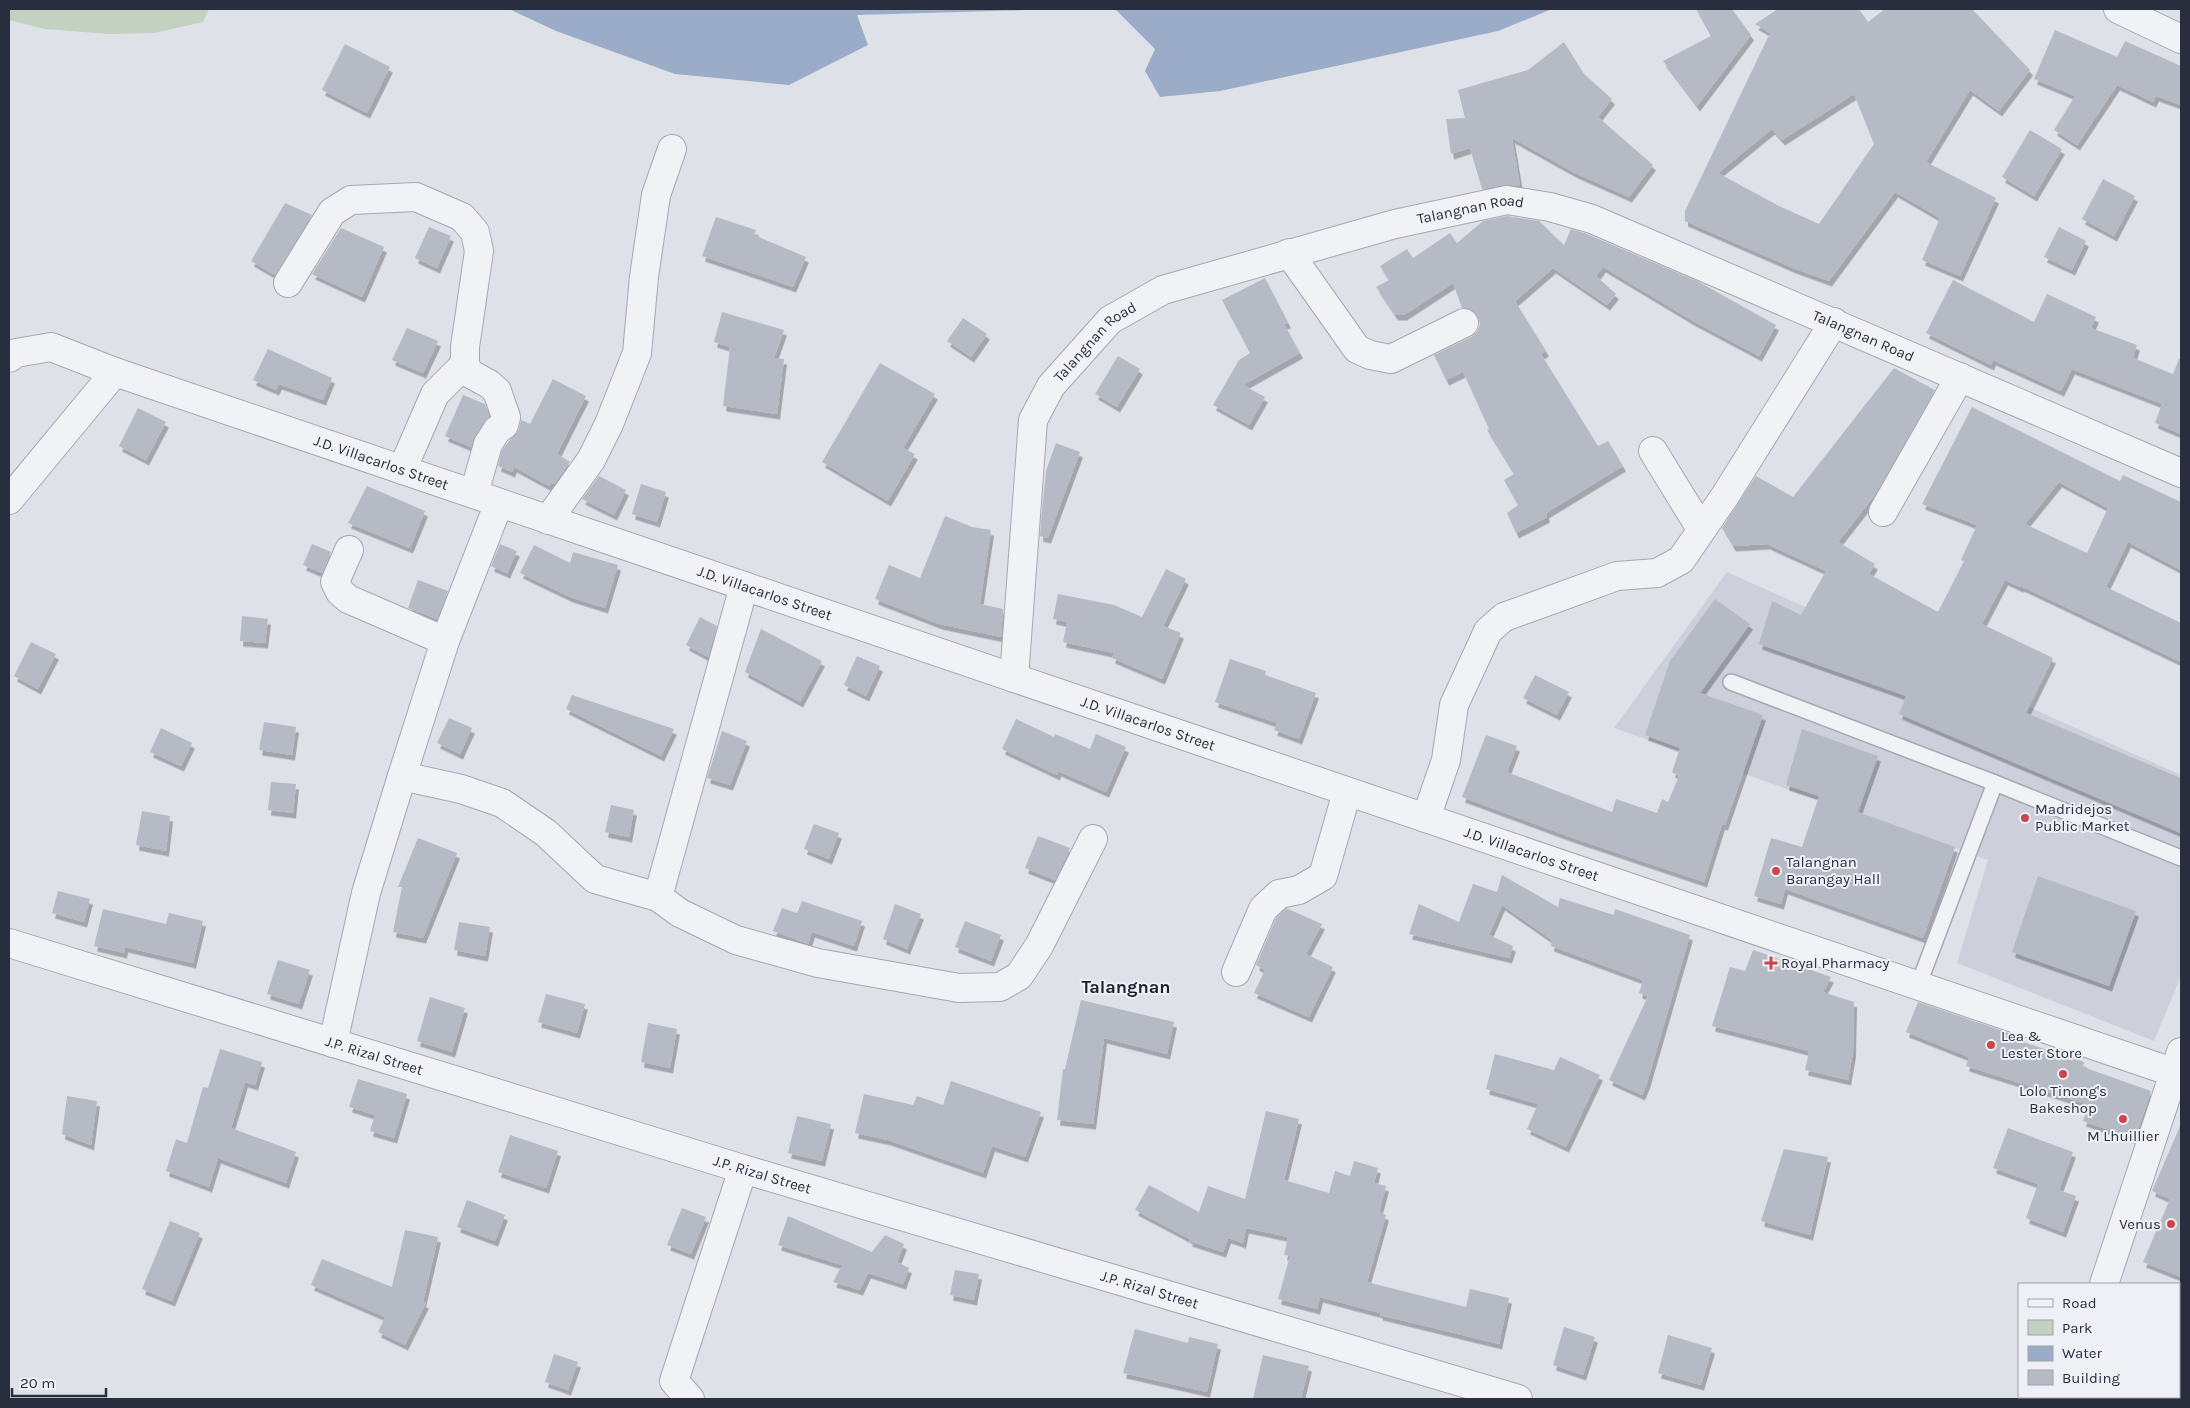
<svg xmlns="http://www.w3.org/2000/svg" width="2190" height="1408" font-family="Karla,sans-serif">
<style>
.built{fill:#cdd0da}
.green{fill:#c3d1c0}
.water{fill:#9aacc7}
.building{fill:#b6bac4;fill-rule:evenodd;filter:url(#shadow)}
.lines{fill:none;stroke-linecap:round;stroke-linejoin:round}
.service-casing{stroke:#a4a8b2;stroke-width:18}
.minor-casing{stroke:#a4a8b2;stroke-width:30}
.tertiary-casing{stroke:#a4a8b2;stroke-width:30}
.service{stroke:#f1f2f6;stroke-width:15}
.minor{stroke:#f1f2f6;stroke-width:28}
.tertiary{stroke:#f1f2f6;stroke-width:28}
.poi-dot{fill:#cb454d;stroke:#eef0f5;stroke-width:2}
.labels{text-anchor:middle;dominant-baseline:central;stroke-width:4;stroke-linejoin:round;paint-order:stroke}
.street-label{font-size:15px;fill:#282e3e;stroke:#eef0f5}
.poi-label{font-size:15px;fill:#282e3e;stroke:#eef0f5;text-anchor:start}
.quarter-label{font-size:18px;font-weight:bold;fill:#1a1f2f;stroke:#eef0f5}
</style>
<defs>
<filter id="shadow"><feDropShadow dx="3" dy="5.5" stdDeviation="0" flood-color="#0004"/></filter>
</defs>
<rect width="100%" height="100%" fill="#dfe1e8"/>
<polygon class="built" points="1727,572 2181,775 2181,976 2154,1041 1957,963 1988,860 1614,728"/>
<polygon class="green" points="9,9 209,9 203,22 154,33 109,34 45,29 9,20"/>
<g class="water">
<polygon points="509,9 1062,9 857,15 868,45 789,85 675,74 556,31"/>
<polygon points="1115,9 1552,9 1498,31 1220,91 1160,97 1145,71 1155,49"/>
</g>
<g class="building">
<polygon points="1696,9 1732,9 1751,35 1697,106 1663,61 1711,36"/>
<path d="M 1778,9 L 1859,9 L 1868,22 L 1885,9 L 1972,9 L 2030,70 L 1999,111 L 1970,90 L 1926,162 L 1996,198 L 1960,276 L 1922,260 L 1940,218 L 1895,192 L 1829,281 L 1793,268 L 1685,221 L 1685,211 L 1770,33 L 1755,24 ZM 1854,94 L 1874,144 L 1819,224 L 1779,206 L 1718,173 L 1772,129 L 1782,140 Z"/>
<polygon points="2055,30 2117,57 2125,41 2181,66 2181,105 2156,96 2153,102 2117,85 2077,145 2054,130 2075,96 2034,79"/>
<polygon points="1564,42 1584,74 1612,99 1598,117 1653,165 1629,197 1575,173 1512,138 1520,186 1504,185 1482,189 1470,148 1451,154 1446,119 1465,118 1458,90 1528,70"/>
<polygon points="345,44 390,67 367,113 322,90"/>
<polygon points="2030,130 2062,149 2034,196 2002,177"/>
<polygon points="2103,179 2135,196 2114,236 2082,219"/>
<polygon points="285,203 312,215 275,275 251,261"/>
<polygon points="1507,216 1539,221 1564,245 1571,229 1587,234 1697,281 1776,325 1759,356 1693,321 1603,267 1596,276 1616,294 1607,305 1553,268 1515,301 1546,351 1541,354 1598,446 1608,441 1623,466 1546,513 1547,517 1516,533 1507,513 1518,505 1504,480 1514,474 1487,430 1489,429 1463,372 1446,380 1434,355 1471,337 1477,332 1480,324 1478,316 1472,310 1462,308 1453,283 1404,315 1395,315 1376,287 1389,280 1380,266 1407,249 1413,258 1450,233 1457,243 1483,221"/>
<polygon points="716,217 756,230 754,235 806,257 793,287 702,256"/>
<polygon points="429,227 451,236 437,268 415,258"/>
<polygon points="2059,227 2086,241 2072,270 2044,257"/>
<polygon points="341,228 384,247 362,297 312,274"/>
<polygon points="1265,278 1288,323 1284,324 1300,353 1243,385 1265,397 1249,425 1213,405 1239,360 1250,353 1222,300"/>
<polygon points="1953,280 2034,322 2047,294 2096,317 2091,328 2137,345 2133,358 2173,374 2179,359 2181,359 2181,434 2155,423 2162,404 2072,369 2061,391 1993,360 1991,365 1926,333"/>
<polygon points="722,312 784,330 774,358 784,359 777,414 723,406 730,347 714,342"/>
<polygon points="963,318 987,334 971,357 947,341"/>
<polygon points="407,328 438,341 423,373 392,360"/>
<polygon points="268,349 332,378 323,400 279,384 276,390 253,380"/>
<polygon points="1118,356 1140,369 1117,407 1095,394"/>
<polygon points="880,363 935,394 903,448 915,454 888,501 822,462"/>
<path d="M 1894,368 L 1935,390 L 1874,496 L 1838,542 L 1875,564 L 1869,574 L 1938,612 L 1964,561 L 1961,560 L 1977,525 L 1922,504 L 1972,407 L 2120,481 L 2123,475 L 2181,502 L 2181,570 L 2128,542 L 2106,587 L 2181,623 L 2181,662 L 2021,586 L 2020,587 L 2005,580 L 1982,624 L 2053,658 L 2026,713 L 2181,778 L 2181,833 L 1899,714 L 1906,696 L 1759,644 L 1772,601 L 1801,615 L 1826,571 L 1767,544 L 1733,546 L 1722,528 L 1756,476 L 1793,497 ZM 2059,482 L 2108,508 L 2087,553 L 2025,524 Z"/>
<polygon points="553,379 586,396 557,454 570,462 554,484 551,483 549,486 514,467 512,472 498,466 502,450 519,429 521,420 530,424"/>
<polygon points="463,395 485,404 489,416 475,436 471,447 445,436"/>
<polygon points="138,408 166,422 146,460 119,446"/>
<polygon points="1056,443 1080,452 1048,538 1040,536 1042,511 1046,471"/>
<polygon points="599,476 626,490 614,515 582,499"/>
<polygon points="641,484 666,492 657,522 632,514"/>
<polygon points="367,486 425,511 410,548 348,523"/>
<polygon points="945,516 972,527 991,530 980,604 1003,609 1001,637 939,624 875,599 889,565 920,578"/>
<polygon points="312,544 331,552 322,573 303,565"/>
<polygon points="500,544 517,551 507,573 491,566"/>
<polygon points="534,545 570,563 573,552 618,565 605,608 570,597 520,573"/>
<polygon points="1166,569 1186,579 1163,626 1181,633 1162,679 1112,658 1114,653 1063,642 1067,622 1053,619 1058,594 1114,605 1142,617"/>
<polygon points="418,580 448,591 437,619 408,608"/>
<polygon points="1715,599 1750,624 1700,693 1763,715 1725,825 1722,824 1704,882 1573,838 1462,797 1486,735 1517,746 1507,772 1612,812 1616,799 1657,813 1662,799 1668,802 1679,776 1672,772 1680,748 1645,735 1670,661"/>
<polygon points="242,616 268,619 265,643 240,641"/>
<polygon points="700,617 717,626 708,657 686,645"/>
<polygon points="761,629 822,661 800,702 745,672"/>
<polygon points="31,642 56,654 38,689 14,676"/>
<polygon points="857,656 880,666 866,696 844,685"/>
<polygon points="1230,659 1266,671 1265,675 1316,693 1299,739 1274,730 1277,723 1215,702"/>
<polygon points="1535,675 1569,692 1557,715 1523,698"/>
<polygon points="572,695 674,729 661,756 566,709"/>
<polygon points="449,718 472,728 460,754 437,743"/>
<polygon points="1016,719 1054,737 1055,734 1090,749 1096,734 1126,747 1106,792 1058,771 1057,775 1002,749"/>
<polygon points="264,722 296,727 292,755 259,750"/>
<polygon points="161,728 192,743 181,766 150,752"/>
<polygon points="1802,729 1878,756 1858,812 1955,847 1923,938 1785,889 1781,904 1754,896 1771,838 1802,847 1819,796 1786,785"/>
<polygon points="722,731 747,741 730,785 707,778"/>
<polygon points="271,782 296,784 293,813 268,810"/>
<polygon points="611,805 634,810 629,837 605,832"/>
<polygon points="142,811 170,816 166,851 136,845"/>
<polygon points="814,824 839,833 829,859 804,849"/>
<polygon points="1038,836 1070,848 1055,880 1025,868"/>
<polygon points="418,838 457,853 423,938 393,932 402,887 398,887"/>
<polygon points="1502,875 1558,907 1560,898 1614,915 1615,909 1690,935 1647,1083 1642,1095 1609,1080 1648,996 1639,993 1643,980 1551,946 1552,940 1502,905 1489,935 1513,946 1509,958 1409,934 1419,904 1459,922 1473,884 1497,892"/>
<polygon points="2038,876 2136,911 2109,986 2012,952"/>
<polygon points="58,891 90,899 84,922 52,913"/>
<polygon points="802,901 862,921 854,946 812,932 808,944 773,931 782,908 797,913"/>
<polygon points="895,904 921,914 907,949 883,939"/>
<polygon points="1286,908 1322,924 1306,954 1333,967 1309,1017 1254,993 1265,970 1256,965 1276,918"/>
<polygon points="103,909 166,924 169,913 203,921 193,963 125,947 124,953 94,946"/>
<polygon points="965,921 1001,935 991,961 955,947"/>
<polygon points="459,922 490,927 485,956 454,950"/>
<polygon points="1753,950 1831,977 1823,992 1854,1002 1853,1052 1848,1080 1805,1070 1809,1051 1712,1026 1730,967 1745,971"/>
<polygon points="278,960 310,970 299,1004 267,994"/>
<polygon points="546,994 585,1004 577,1033 538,1022"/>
<polygon points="430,997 465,1008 452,1052 417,1041"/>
<polygon points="1081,1000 1174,1022 1167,1054 1104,1038 1093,1124 1057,1120 1063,1069 1065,1069"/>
<polygon points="1918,1002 2012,1034 2011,1038 2084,1062 2083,1067 2151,1091 2135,1139 2083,1121 2089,1105 1966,1066 1969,1057 1906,1032"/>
<polygon points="648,1023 677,1029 670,1068 641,1062"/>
<polygon points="220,1049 262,1062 255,1085 245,1082 231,1128 296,1152 286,1183 218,1158 209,1187 166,1171 176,1139 187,1143 203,1087 208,1088"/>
<polygon points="1495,1054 1554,1070 1560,1057 1600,1075 1566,1147 1527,1129 1538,1104 1486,1089"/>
<polygon points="358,1079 407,1094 394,1138 370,1131 375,1115 349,1107"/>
<polygon points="951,1081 1041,1112 1025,1157 992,1146 983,1173 888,1140 855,1133 864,1094 913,1105 917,1096 943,1105"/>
<polygon points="67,1096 97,1101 91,1145 62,1134"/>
<polygon points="1266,1111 1299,1119 1284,1180 1329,1193 1335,1171 1350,1176 1354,1161 1378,1168 1374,1183 1386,1186 1379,1212 1386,1215 1367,1282 1466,1307 1470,1289 1509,1298 1499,1344 1380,1315 1380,1313 1320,1297 1317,1309 1278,1299 1290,1256 1284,1255 1288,1237 1246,1228 1243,1243 1228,1238 1223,1252 1189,1241 1190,1239 1135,1210 1149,1185 1199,1212 1208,1186 1245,1199"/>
<polygon points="797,1116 831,1124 822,1161 788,1153"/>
<polygon points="2181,1124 2181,1277 2143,1262 2170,1199 2152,1191"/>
<polygon points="2008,1128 2073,1152 2059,1190 2076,1196 2063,1232 2026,1218 2038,1184 1993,1168"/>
<polygon points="510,1135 558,1151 546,1188 498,1172"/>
<polygon points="1784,1149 1828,1157 1810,1235 1761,1221"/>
<polygon points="467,1200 505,1215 495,1241 457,1227"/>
<polygon points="682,1208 706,1217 691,1254 667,1245"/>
<polygon points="788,1216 872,1252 885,1235 904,1244 897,1262 909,1268 903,1284 868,1273 860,1290 833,1282 842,1265 778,1245"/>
<polygon points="170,1221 200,1233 172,1301 142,1289"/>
<polygon points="405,1230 438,1237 423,1302 426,1303 405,1345 378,1332 385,1317 311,1285 322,1259 392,1287"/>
<polygon points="955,1270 979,1274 974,1300 950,1295"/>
<polygon points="1564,1327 1595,1337 1583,1375 1553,1365"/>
<polygon points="1135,1329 1188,1343 1189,1337 1218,1344 1207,1392 1123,1373"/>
<polygon points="1668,1335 1712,1348 1701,1385 1658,1373"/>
<polygon points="554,1354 578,1362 568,1390 545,1382"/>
<polygon points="1263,1355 1309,1366 1301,1399 1253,1399"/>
</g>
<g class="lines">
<g class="service-casing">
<g id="service">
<polyline points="1731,682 1995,783 2181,858"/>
<polyline points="1918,986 1995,783"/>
</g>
</g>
<g class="minor-casing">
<g id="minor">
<polyline points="2118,9 2181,39"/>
<polyline points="1289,253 1357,349 1370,355 1391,359 1464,323"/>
<polyline points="288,283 332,212 351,200 416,197 462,217 475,232 479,251 465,347 465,364 469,373 489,384 497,391 506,417 504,425 497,430 488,444 474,494"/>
<polyline points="1653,451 1701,529"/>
<polyline points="402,470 435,394 465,364"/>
<polyline points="9,500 115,372"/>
<polyline points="499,503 445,641 402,776 461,789 502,803 546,833 595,879 658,897 680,913 736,940 818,963 959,988 1000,987 1019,976 1039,946 1093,839"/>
<polyline points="1883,512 1960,377"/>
<polyline points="548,520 591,460 609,424 637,353 644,277 656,195 672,149"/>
<polyline points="349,550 335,582 340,592 348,599 445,641"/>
<path id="s1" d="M 1014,678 L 1033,420 L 1051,386 L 1110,320 L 1163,290 L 1395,224 L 1507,200 L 1550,207 L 1592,219 L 2181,473"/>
<polyline points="1426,818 1446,760 1454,705 1488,631 1504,617 1532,607 1617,576 1657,573 1681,560 1725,496 1834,322"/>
<polyline points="658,897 744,586"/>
<path id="s2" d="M 9,943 L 743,1169 L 1518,1399"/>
<polyline points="1236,972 1263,909 1279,894 1299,890 1323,876 1347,792"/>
<polyline points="333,1043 366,893 402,776"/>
<polyline points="2104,1284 2181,1052"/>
<polyline points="690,1399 674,1381 743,1169"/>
<polyline points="2066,1399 2066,1397"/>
</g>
</g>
<g class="tertiary-casing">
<g id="tertiary">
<path id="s3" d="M 9,358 L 16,353 L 51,347 L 115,372 L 2181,1075"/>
</g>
</g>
<use href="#service" class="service"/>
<use href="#minor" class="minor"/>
<use href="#tertiary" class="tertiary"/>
</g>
<g class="poi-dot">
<circle cx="2025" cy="818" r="5"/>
<circle cx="1776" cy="871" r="5"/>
<path d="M1768.5 955.5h5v5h5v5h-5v5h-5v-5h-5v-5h5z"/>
<circle cx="1991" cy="1045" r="5"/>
<circle cx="2063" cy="1074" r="5"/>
<circle cx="2123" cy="1119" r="5"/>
<circle cx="2171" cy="1224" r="5"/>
</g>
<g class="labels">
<g class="street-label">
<text stroke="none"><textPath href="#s1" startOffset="765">Talangnan Road</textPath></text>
<text stroke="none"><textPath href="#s1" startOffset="1185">Talangnan Road</textPath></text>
<text stroke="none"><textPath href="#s1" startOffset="360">Talangnan Road</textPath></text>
<text stroke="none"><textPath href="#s3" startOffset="394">J.D. Villacarlos Street</textPath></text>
<text stroke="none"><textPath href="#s3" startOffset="799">J.D. Villacarlos Street</textPath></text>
<text stroke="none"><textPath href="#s3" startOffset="1204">J.D. Villacarlos Street</textPath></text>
<text stroke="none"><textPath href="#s3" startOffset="1609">J.D. Villacarlos Street</textPath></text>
<text stroke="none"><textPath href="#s2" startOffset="382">J.P. Rizal Street</textPath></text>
<text stroke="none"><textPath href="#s2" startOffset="788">J.P. Rizal Street</textPath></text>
<text stroke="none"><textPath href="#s2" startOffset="1192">J.P. Rizal Street</textPath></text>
</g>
<g class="poi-label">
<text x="2035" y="809">Madridejos<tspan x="2035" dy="17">Public Market</tspan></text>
<text x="1786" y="862">Talangnan<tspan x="1786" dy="17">Barangay Hall</tspan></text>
<text x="1781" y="963">Royal Pharmacy</text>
<text x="2001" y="1036">Lea &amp;<tspan x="2001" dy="17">Lester Store</tspan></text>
<text x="2063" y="1091" text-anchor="middle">Lolo Tinong's<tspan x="2063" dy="17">Bakeshop</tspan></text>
<text x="2123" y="1136" text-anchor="middle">M Lhuillier</text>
<text x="2161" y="1224" text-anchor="end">Venus</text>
</g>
<g class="quarter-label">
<text x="1126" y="987">Talangnan</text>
</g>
</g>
<rect width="2190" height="1408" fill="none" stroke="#282e3e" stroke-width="20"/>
<rect x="2018" y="1283" width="162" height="115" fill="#eef0f5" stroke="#9fa2ac"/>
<rect x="2028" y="1299" width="25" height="8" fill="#f1f2f6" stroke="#9fa2ac"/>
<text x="2062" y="1308" font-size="15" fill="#282e3e">Road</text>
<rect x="2028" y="1320" width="25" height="15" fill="#c3d1c0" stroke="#9fa2ac"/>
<text x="2062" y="1333" font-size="15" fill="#282e3e">Park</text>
<rect x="2028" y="1346" width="25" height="15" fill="#9aacc7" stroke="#9fa2ac"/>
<text x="2062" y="1358" font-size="15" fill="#282e3e">Water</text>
<rect x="2028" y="1370" width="25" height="15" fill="#b6bac4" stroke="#9fa2ac"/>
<text x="2062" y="1383" font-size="15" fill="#282e3e">Building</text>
<path d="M12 1388v8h94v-8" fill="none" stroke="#282e3e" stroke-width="2.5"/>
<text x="20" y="1388" font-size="15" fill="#282e3e" stroke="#eef0f5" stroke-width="4" paint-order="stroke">20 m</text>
</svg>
